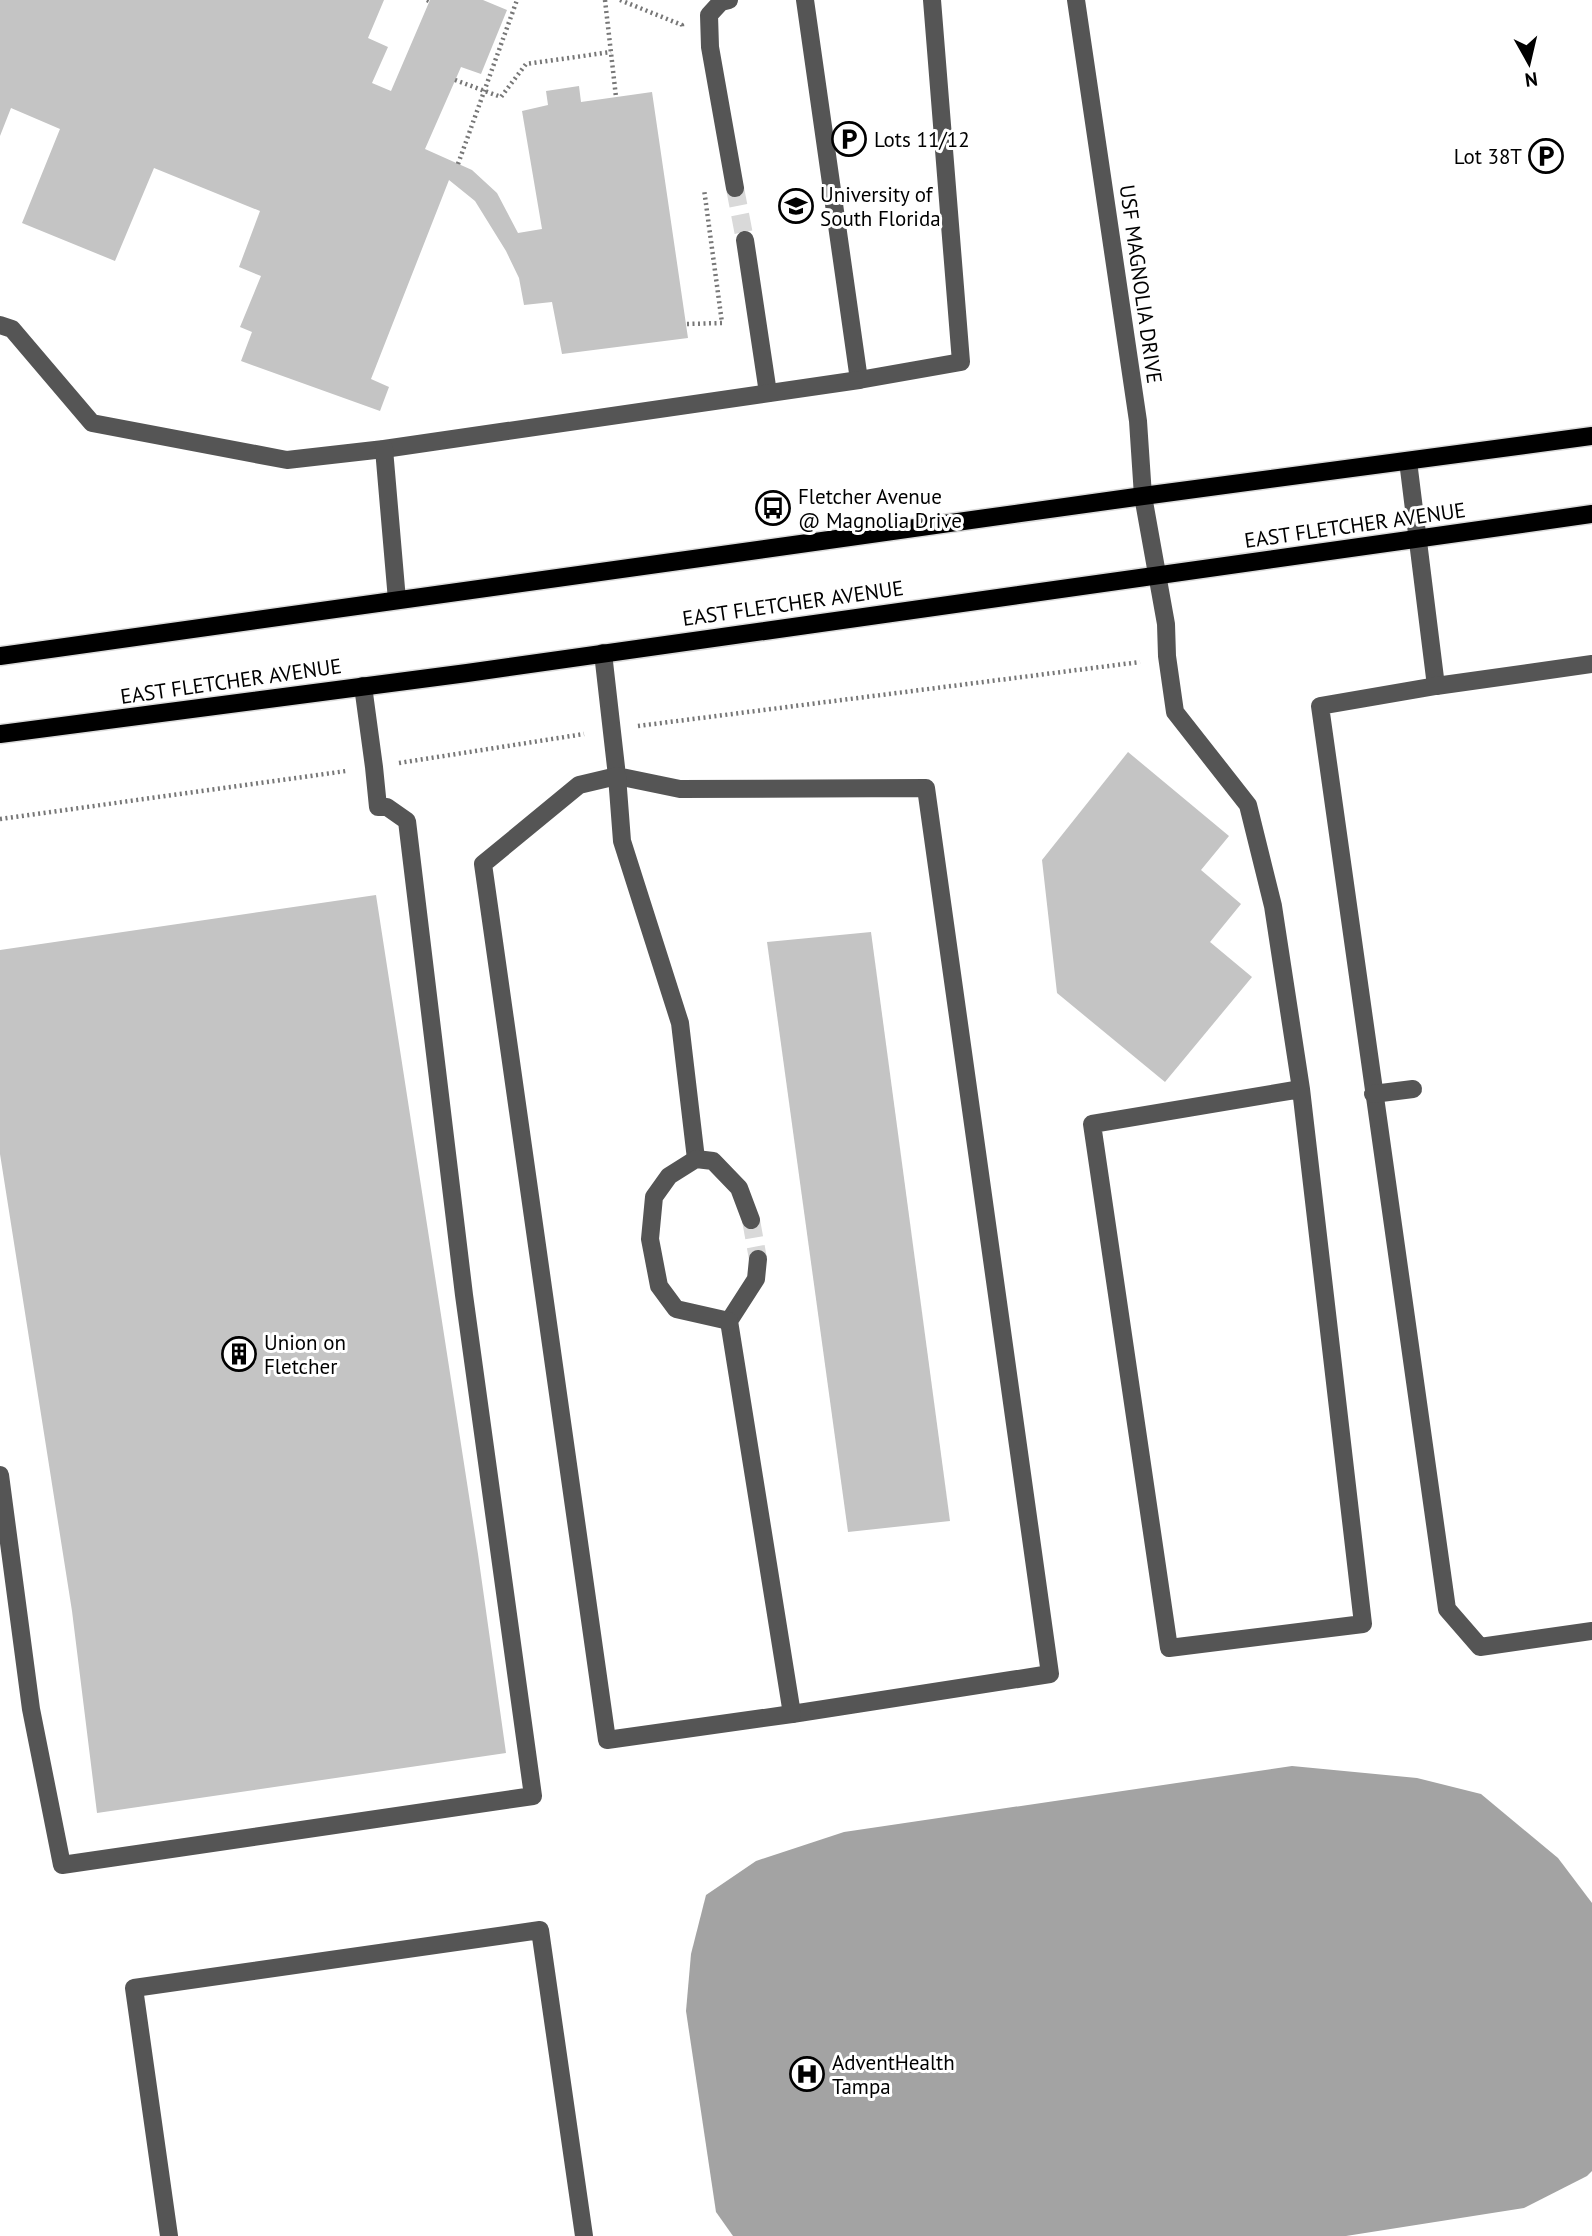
<svg xmlns="http://www.w3.org/2000/svg" width="1592" height="2236" font-family="'PT Sans',sans-serif">
<style>
.water{fill:#a3a3a3}
.building{fill:#c4c4c4}
.lines{fill:none;stroke-linecap:round;stroke-linejoin:round}
.minor-tunnel{stroke:#d9d9d9;stroke-width:18;stroke-dasharray:18 9;stroke-linecap:butt}
.major-casing{stroke:#dbdbdb;stroke-width:21}
.path{stroke:#777;stroke-width:4.5;stroke-dasharray:2 3.5;stroke-linecap:butt}
.minor{stroke:#555;stroke-width:18}
.major{stroke:#000;stroke-width:18}
.labels{text-anchor:middle;dominant-baseline:central;stroke-width:6;stroke-linejoin:round;paint-order:stroke}
.poi-label{font-size:21px;fill:#000;stroke:#fff;text-anchor:start}
.street-label{font-size:21px;fill:#000;stroke:#fff}
</style>
<rect width="100%" height="100%" fill="#fff"/>
<polygon class="water" points="1292,1766 1417,1778 1481,1794 1558,1858 1592,1903 1592,2171 1587,2176 1524,2208 1346,2236 733,2236 716,2212 686,2011 691,1954 706,1895 756,1861 844,1832"/>
<g class="building">
<polygon points="0,0 384,0 368,38 388,47 372,83 391,91 430,0 483,0 507,10 481,74 461,67 425,149 472,170 497,193 518,233 542,229 522,111 548,105 546,91 579,86 581,102 652,92 688,338 562,354 552,302 524,305 519,278 506,251 475,201 449,180 371,379 389,387 380,411 241,361 252,332 240,327 261,276 239,267 260,211 154,168 115,261 22,223 60,129 11,108 0,136"/>
<polygon points="1128,752 1229,836 1201,870 1241,904 1210,942 1252,977 1165,1082 1057,993 1042,860"/>
<polygon points="376,895 478,1554 506,1753 97,1813 72,1611 0,1154 0,950"/>
<polygon points="871,932 950,1521 848,1532 767,942"/>
</g>
<g class="lines">
<g class="minor-tunnel">
<polyline points="735,188 745,240"/>
<polyline points="751,1220 758,1259"/>
</g>
<g class="major-casing">
<g id="major">
<polyline points="0,656 1143,496 1592,436"/>
<polyline points="0,734 467,673 1592,514"/>
</g>
</g>
<g class="path">
<polyline points="427,0 429,1"/>
<polyline points="605,0 616,97"/>
<polyline points="620,0 682,25 682,28"/>
<polyline points="455,80 501,97 526,64 611,52"/>
<polyline points="458,164 517,0"/>
<polyline points="687,324 722,323 704,189"/>
<polyline points="638,726 1140,662"/>
<polyline points="399,763 584,734"/>
<polyline points="0,819 346,771"/>
</g>
<g class="minor">
<polyline points="729,0 721,2 709,15 710,47 735,188"/>
<polyline points="805,0 859,380"/>
<polyline points="1076,0 1138,421 1143,496 1166,624 1167,656 1175,712 1248,805 1273,906 1301,1089 1363,1624 1169,1648 1092,1124 1301,1089"/>
<polyline points="745,240 768,393"/>
<polyline points="0,325 12,329 92,423 287,460 384,449 859,380 961,362 932,0"/>
<polyline points="384,449 397,600"/>
<polyline points="1408,461 1436,686"/>
<polyline points="603,653 617,776 680,789 926,788 1050,1674 792,1714 729,1321 756,1279 758,1259"/>
<polyline points="1592,664 1436,686 1320,706 1447,1609 1480,1647 1592,1631"/>
<polyline points="1373,1094 1413,1089"/>
<polyline points="696,1159 680,1023 622,841 617,776 579,785 483,864 607,1740 792,1714"/>
<polyline points="729,1321 676,1309 659,1286 650,1239 654,1197 669,1176 696,1159 713,1161 739,1188 751,1220"/>
<polyline points="0,1475 31,1709 62,1865 533,1796 464,1295 407,821 387,807 378,807 374,767 363,686"/>
<polyline points="169,2236 134,1988 540,1930 584,2236"/>
</g>
<use href="#major" class="major"/>
</g>
<defs>
<g id="parking-ring" transform="scale(1.75)"><circle r="9.5" fill="#fff" stroke="#000" stroke-width="1.5"/><path d="M-3.5-5.5H1a3.5 3.5 0 0 1 0 7H-1V5.5H-3.5ZM-1-3.4V-.6H.8a1.4 1.4 0 0 0 0-2.8Z" fill="#000"/></g>
<g id="university-ring" transform="scale(1.75)"><circle r="9.5" fill="#fff" stroke="#000" stroke-width="1.5"/><path d="M0-5L7-2L0 1L-7-2ZM-4 1L0 2.5L4 1V4Q0 6-4 4Z" fill="#000"/></g>
<g id="bus-ring" transform="scale(1.75)"><circle r="9.5" fill="#fff" stroke="#000" stroke-width="1.5"/><path d="M-5-6H5V4H4V6H2V4H-2V6H-4V4H-5ZM-3.5-4V0h7V-4ZM-3.5 1.2v1.5H-2V1.2ZM2 1.2v1.5H3.5V1.2Z" fill="#000"/></g>
<g id="building-ring" transform="scale(1.75)"><circle r="9.5" fill="#fff" stroke="#000" stroke-width="1.5"/><path d="M-4-6H4V6H1V3H-1V6H-4ZM-2.5-4.3h1.7v1.8h-1.7ZM.8-4.3h1.7v1.8H.8ZM-2.5-1h1.7V.8h-1.7ZM.8-1h1.7V.8H.8Z" fill="#000"/></g>
<g id="hospital-ring" transform="scale(1.75)"><circle r="9.5" fill="#fff" stroke="#000" stroke-width="1.5"/><path d="M-5-5h3v3.5h4V-5h3V5h-3V1.5h-4V5h-3Z" fill="#000"/></g>
</defs>
<g fill-rule="evenodd">
<use href="#parking-ring" x="849" y="139"/>
<use href="#parking-ring" x="1546" y="156"/>
<use href="#university-ring" x="796" y="206"/>
<use href="#bus-ring" x="773" y="508"/>
<use href="#building-ring" x="239" y="1354"/>
<use href="#hospital-ring" x="807" y="2074"/>
</g>
<g class="labels">
<g class="poi-label">
<text x="874" y="139">Lots 11/12</text>
<text x="1522" y="156" text-anchor="end">Lot 38T</text>
<text x="820" y="194">University of<tspan x="820" dy="24">South Florida</tspan></text>
<text x="798" y="496">Fletcher Avenue<tspan x="798" dy="24">@ Magnolia Drive</tspan></text>
<text x="264" y="1342">Union on<tspan x="264" dy="24">Fletcher</tspan></text>
<text x="832" y="2062">AdventHealth<tspan x="832" dy="24">Tampa</tspan></text>
</g>
<g class="street-label">
<text transform="translate(1141 284) rotate(82)">USF MAGNOLIA DRIVE</text>
<text transform="translate(1355 525) rotate(-8)">EAST FLETCHER AVENUE</text>
<text transform="translate(793 603) rotate(-8)">EAST FLETCHER AVENUE</text>
<text transform="translate(231 681) rotate(-8)">EAST FLETCHER AVENUE</text>
</g>
</g>
<g transform="translate(1529 63) rotate(172)" stroke="#ffffff" stroke-width="5" paint-order="stroke">
<path d="M0-5L12 26L0 18L-12 26Z" fill="#000000"/>
<text y="-10" font-size="19" font-weight="bold" text-anchor="middle" fill="#000000">N</text>
</g>
</svg>
